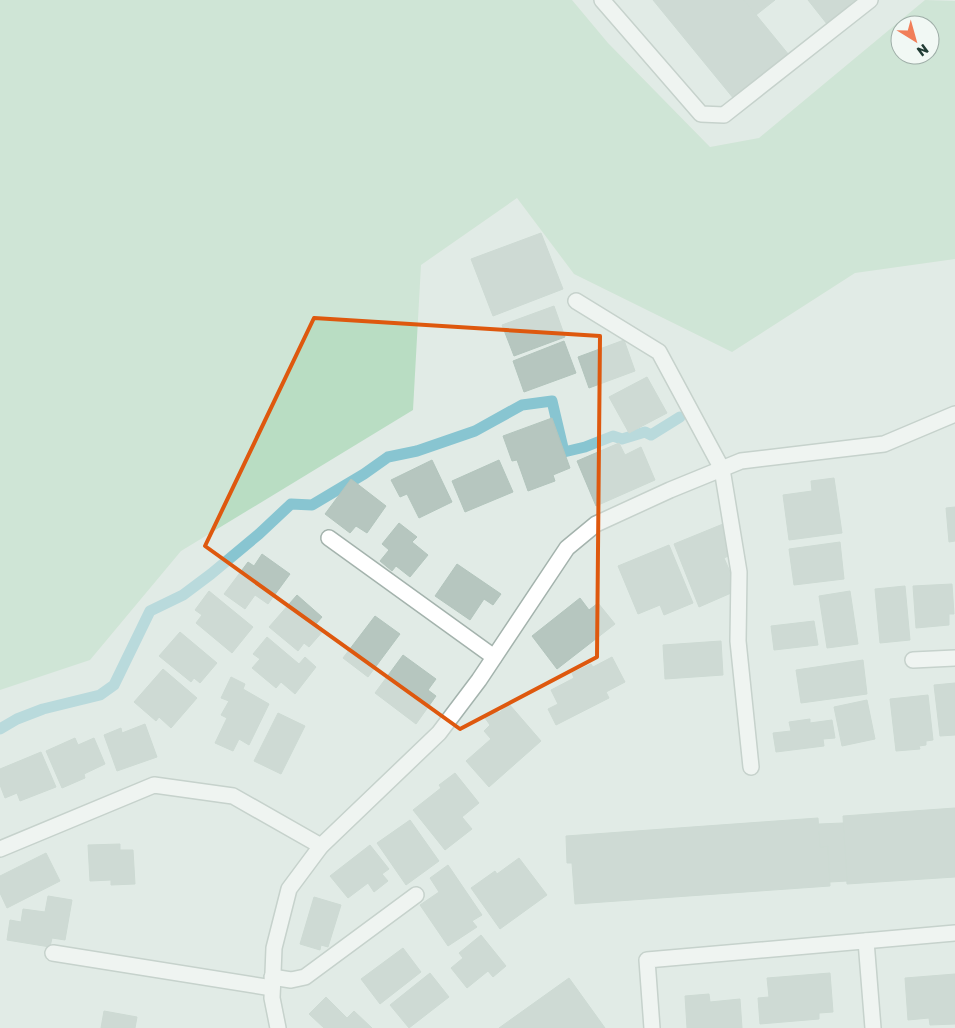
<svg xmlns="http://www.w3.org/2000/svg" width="955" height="1028" font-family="Rubik,sans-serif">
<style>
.green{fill:#b9ddc3;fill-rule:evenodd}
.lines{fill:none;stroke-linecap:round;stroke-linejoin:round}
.stream{stroke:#88c5d1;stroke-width:11}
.building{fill:#b6c6bf;stroke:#b3c5bd}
.lane-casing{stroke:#a4b3ad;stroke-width:18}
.street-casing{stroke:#a4b3ad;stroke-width:18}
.lane{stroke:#fff;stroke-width:15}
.street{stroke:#fff;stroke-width:15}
.marked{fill:none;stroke:#de580e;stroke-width:4;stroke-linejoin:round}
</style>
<rect width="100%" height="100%" fill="#e1ebe6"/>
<path class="green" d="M 0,0 L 572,0 L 608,43 L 710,147 L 759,138 L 925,0 L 955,1 L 955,259 L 855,273 L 732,352 L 574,274 L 517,198 L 421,265 L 413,410 L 181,551 L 90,660 L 0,690 ZM 900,25 L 930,25 L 930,55 L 900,55 Z"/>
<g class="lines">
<polyline class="stream" points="0,729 17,719 43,709 100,695 114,685 150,611 183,595 211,574 259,534 291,504 312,505 364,474 388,457 417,451 475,431 522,405 552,401 564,452 585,447 613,436 622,439 645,432 651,435 680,417"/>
</g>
<g class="building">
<polygon points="653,0 744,0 789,55 734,99"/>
<polygon points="744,0 775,0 756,15"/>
<polygon points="808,0 855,0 827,24"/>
<polygon points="541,233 563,289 493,316 471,259"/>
<polygon points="554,306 565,337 514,356 502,325"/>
<polygon points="624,340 635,371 589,388 578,357"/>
<polygon points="564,341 576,373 524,392 513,361"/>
<polygon points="647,377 667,413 629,433 609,397"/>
<polygon points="552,418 570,468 553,475 555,481 528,491 517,460 512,461 503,436"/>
<polygon points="619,443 625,455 641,447 655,480 596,506 577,461"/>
<polygon points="432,460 452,502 419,518 407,494 400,497 391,480"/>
<polygon points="499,460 513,492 465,512 452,481"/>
<polygon points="834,478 842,533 789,540 783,495 812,491 811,481"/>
<polygon points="351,479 386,506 367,533 356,526 350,533 325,514"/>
<polygon points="955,507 955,541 949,542 946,508"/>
<polygon points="399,523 417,537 412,542 428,555 410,577 396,566 392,571 380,561 389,550 382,544"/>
<polygon points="723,524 735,553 724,558 738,590 699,607 674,544"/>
<polygon points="840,542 844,579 794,585 789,549"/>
<polygon points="669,545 693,603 664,615 660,605 638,614 618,566"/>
<polygon points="262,554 290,574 268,604 255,595 245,609 224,594 248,562 254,566"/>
<polygon points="457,564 501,594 493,605 484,599 470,620 435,596"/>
<polygon points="952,584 954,614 949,614 949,625 916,628 913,586"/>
<polygon points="905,586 910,640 880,643 875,589"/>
<polygon points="209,591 253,627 232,653 196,623 202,615 195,610"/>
<polygon points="850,591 858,644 827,648 819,596"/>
<polygon points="297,595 322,617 316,624 324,630 309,647 304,643 298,651 269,627"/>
<polygon points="580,598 589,610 598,603 615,624 557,669 532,636"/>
<polygon points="375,616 400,634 368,677 343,658"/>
<polygon points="814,621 818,645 774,650 771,626"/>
<polygon points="180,632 217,663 200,683 194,678 191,682 159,656"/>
<polygon points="267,637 299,664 305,657 316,667 295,694 281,682 276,688 252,668 260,659 253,654"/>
<polygon points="721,641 723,675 665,679 663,645"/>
<polygon points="403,655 436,679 428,690 436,696 416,724 375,693"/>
<polygon points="612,657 625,682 606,692 609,698 556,725 548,709 558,704 551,690 574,678 572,673 591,664 593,667"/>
<polygon points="863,660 867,694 801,703 796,670"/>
<polygon points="163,669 197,698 171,728 159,717 156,721 134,702"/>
<polygon points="231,677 245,684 243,689 269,704 249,745 239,739 233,751 215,743 227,718 221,715 229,701 221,698"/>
<polygon points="955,683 955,735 940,736 934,685"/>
<polygon points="928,695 933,740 926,741 926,745 919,746 920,749 896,751 890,699"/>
<polygon points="867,700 875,739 842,746 834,707"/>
<polygon points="509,704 541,741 489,787 466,761 491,739 484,731 490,725 485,718 496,709 499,713"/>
<polygon points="278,713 305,726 281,774 254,761"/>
<polygon points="810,719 810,723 832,720 835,738 823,739 824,746 776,752 773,733 791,731 789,722"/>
<polygon points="145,724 157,757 117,771 104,735 121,728 122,733"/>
<polygon points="75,738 78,745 94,738 105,764 84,774 85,778 62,788 46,751"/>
<polygon points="41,752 56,787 20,801 17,793 5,798 0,785 0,769"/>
<polygon points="455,773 479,803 462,817 472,829 445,850 413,810 441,788 439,785"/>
<polygon points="955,808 955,877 847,884 843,816"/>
<polygon points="818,818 820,847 828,846 830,886 575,904 572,863 567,863 566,836"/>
<polygon points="410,820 439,861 406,885 377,843"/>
<polygon points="843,823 847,881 830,882 828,846 820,847 819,824"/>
<polygon points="120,844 120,850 133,850 135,884 111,885 111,880 90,881 88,845"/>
<polygon points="370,845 389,869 382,874 388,881 374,892 368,883 348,898 330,876"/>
<polygon points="46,853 60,881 7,908 0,893 0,876"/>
<polygon points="519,858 547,895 500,929 471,888 495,871 497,874"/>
<polygon points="448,865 482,915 472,921 477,927 448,946 420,905 439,892 430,878"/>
<polygon points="48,896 72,900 65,940 52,938 50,947 7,940 10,920 21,922 23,909 45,912"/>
<polygon points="314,897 341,905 328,947 321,945 320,950 300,944"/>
<polygon points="481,935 506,966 493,977 488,971 467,988 451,968 463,958 459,953"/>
<polygon points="403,948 421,972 380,1004 361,979"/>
<polygon points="430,973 449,997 409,1028 390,1005"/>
<polygon points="830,973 833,1012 819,1013 819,1019 760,1024 758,998 769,997 767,978"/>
<polygon points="955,974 955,1024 930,1025 929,1018 908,1020 905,978"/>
<polygon points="569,978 605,1028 499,1028"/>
<polygon points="709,994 710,1002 740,999 742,1028 687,1028 685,996"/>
<polygon points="326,997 347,1018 354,1011 372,1028 324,1028 309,1014"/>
<polygon points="104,1011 137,1017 135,1028 101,1028"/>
</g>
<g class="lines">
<g class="lane-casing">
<g id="lane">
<polyline points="576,301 659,352 722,469 739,572 738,641 751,767"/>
<polyline points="329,538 494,657"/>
<polyline points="0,849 154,785 233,796 321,846"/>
<polyline points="53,953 272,988"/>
</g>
</g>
<g class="street-casing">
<g id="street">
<polyline points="602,0 701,114 724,115 870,0"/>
<polyline points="913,660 955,658"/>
<polyline points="866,941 873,1028"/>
<polyline points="272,977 291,980 305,977 416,895"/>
<polyline points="278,1028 272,998 274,948 289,889 321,846 439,733 479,680 567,548 596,524 670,490 741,461 884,444 955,414"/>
<polyline points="652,1028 647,960 955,933"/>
</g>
</g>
<use href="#lane" class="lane"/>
<use href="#street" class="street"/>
</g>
<path d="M0 0H955V1028H0ZM 314,318 L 600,336 L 597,657 L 460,729 L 205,546 Z" fill="#e1ebe6" fill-opacity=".55" fill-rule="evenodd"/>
<path class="marked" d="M 314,318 L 600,336 L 597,657 L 460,729 L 205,546 Z"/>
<g transform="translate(915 40) rotate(143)"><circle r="24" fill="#f1f8f4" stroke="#9eada7"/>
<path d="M0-4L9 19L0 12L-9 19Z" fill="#f17e58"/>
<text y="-8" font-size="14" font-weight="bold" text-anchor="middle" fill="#213c34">N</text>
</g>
</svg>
